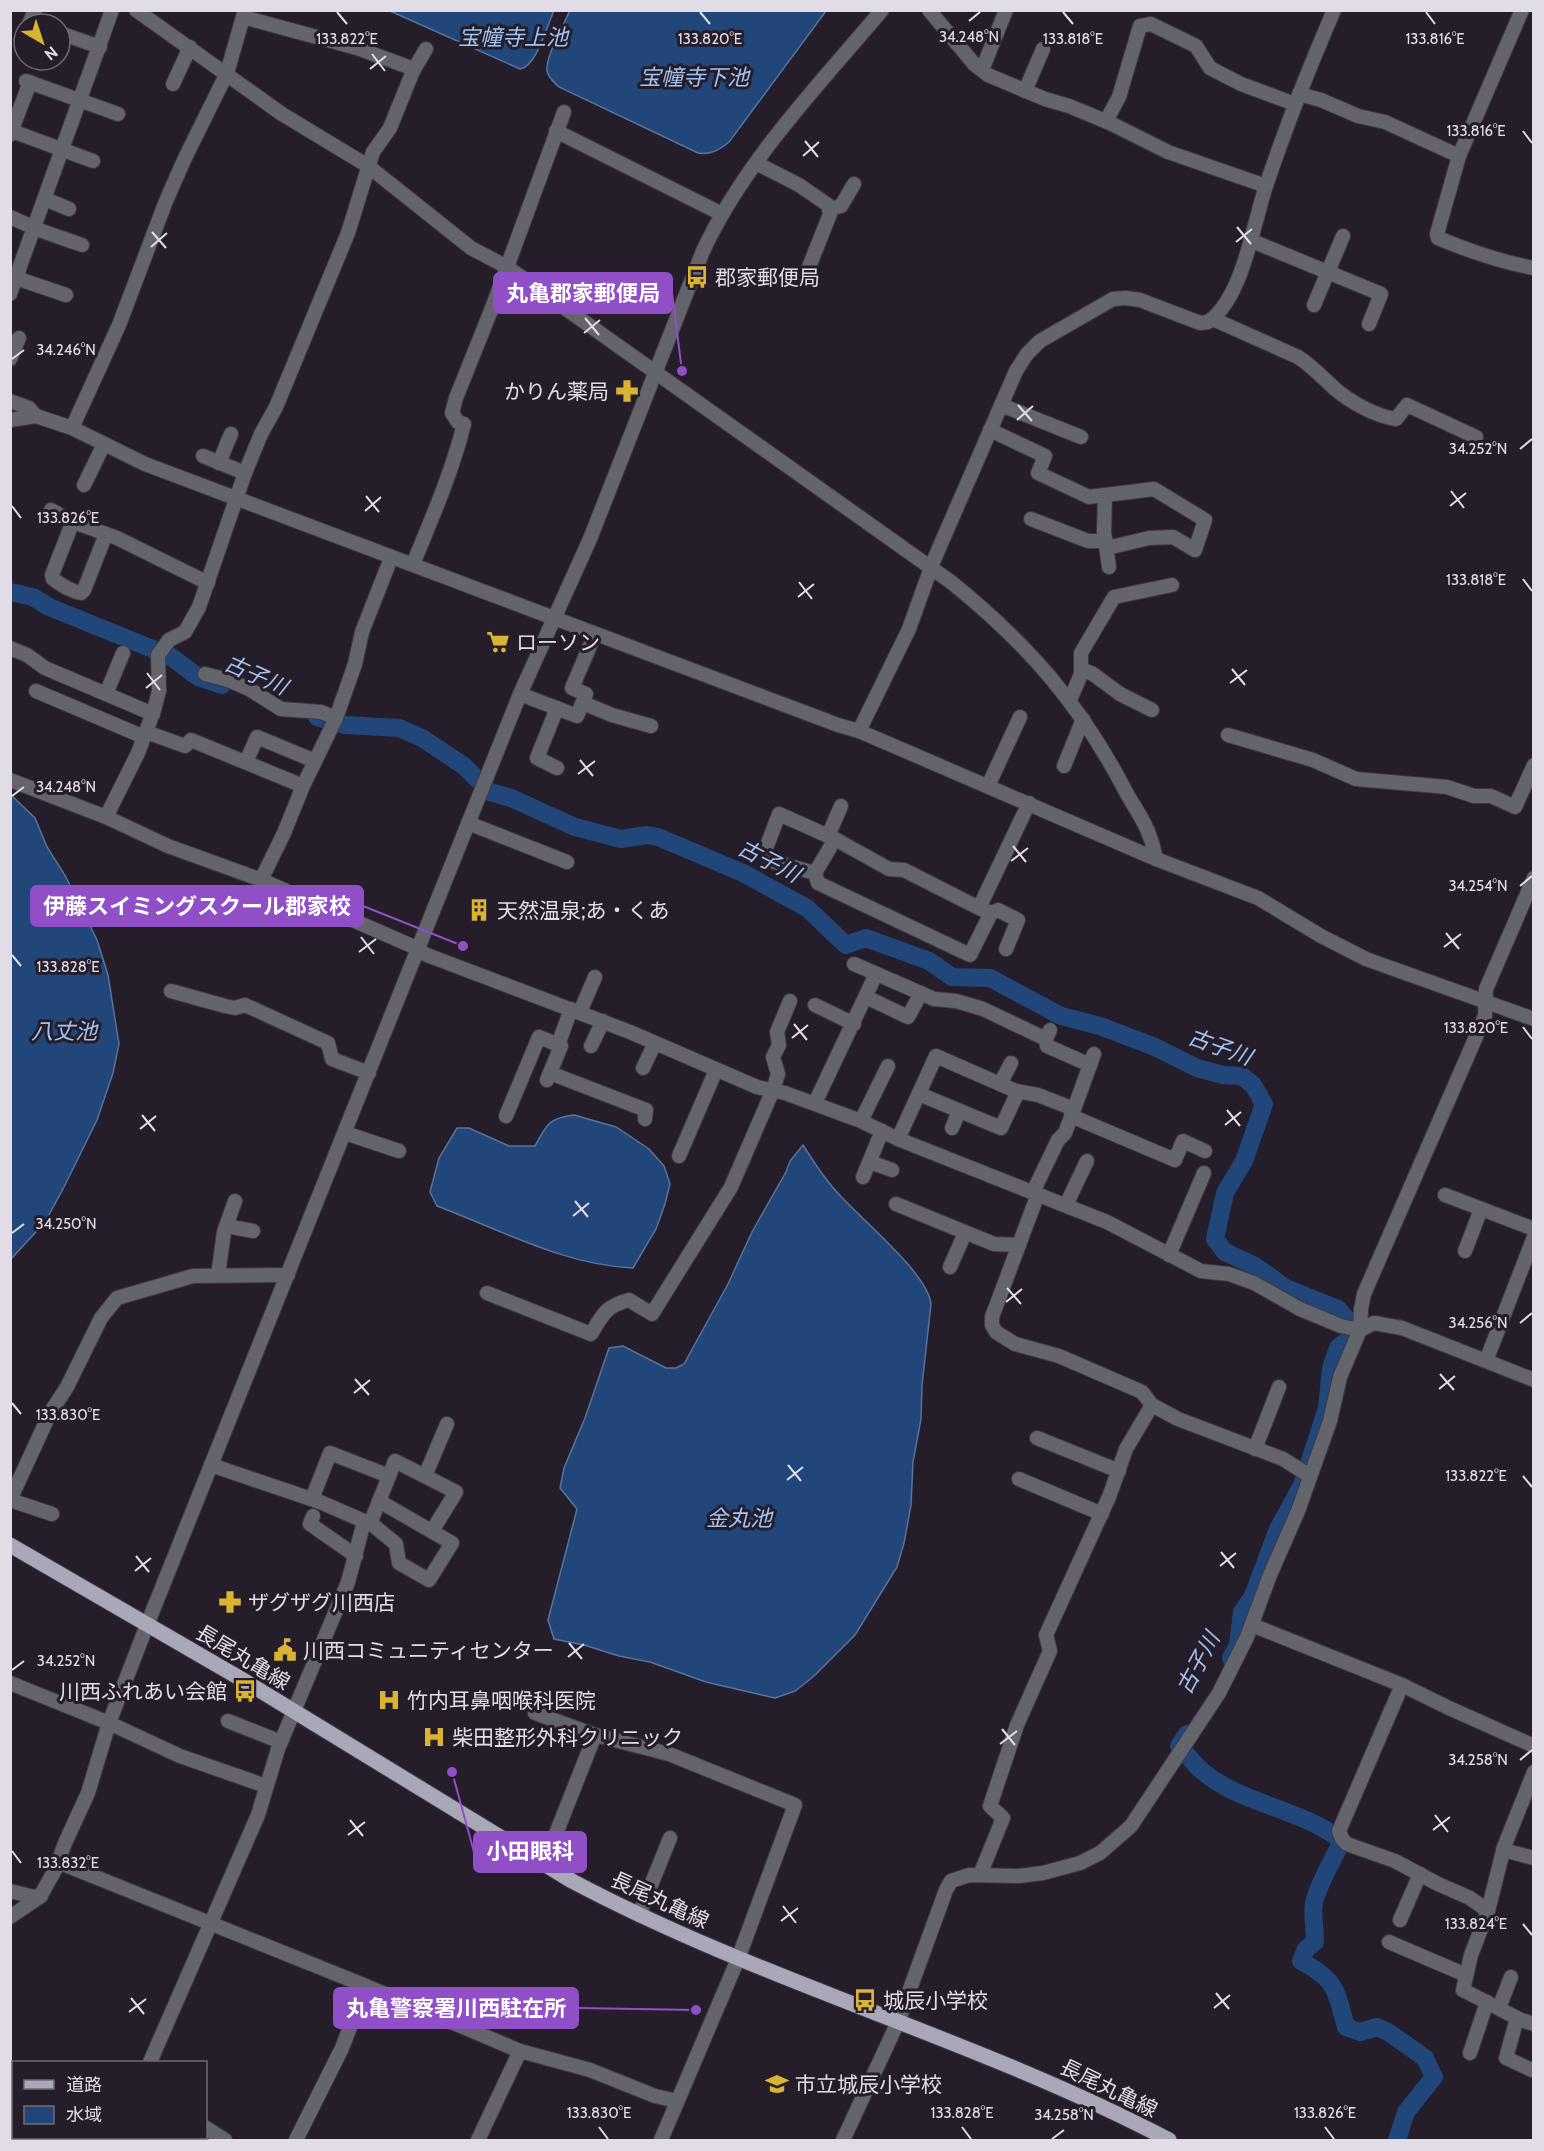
<svg xmlns="http://www.w3.org/2000/svg" width="1544" height="2151" font-family="Cabin,'Noto Sans JP',sans-serif">
<style>
.water{fill:#20467a;stroke:#5a739a;stroke-width:1.5}
.lines{fill:none;stroke-linecap:round;stroke-linejoin:round}
.river{stroke:#20467a;stroke-width:18}
.minor-casing{stroke:#3f3844;stroke-width:16}
.major-casing{stroke:#3f3844;stroke-width:17}
.minor{stroke:#64646c;stroke-width:14}
.major{stroke:#a8a8b8;stroke-width:15}
.ticks{fill:none;stroke:#e2dce6;stroke-width:2}
.labels{text-anchor:middle;dominant-baseline:central;stroke-width:6;stroke-linejoin:round;paint-order:stroke}
.poi-label{font-size:21px;fill:#e2dce6;stroke:#251d2a;text-anchor:start}
.street-label{font-size:21px;fill:#e2dce6;stroke:#251d2a}
.water-label{font-size:22px;font-style:italic;fill:#a1c3f2;stroke:#251d2a}
.ticks-label{font-size:15px;text-anchor:middle;fill:#e2dce6;stroke:#251d2a;stroke-width:6;stroke-linejoin:round;paint-order:stroke}
.leader{fill:none;stroke:#904fc7;stroke-width:2}
.callout-dot{fill:#904fc7;stroke:#251d2a;stroke-width:2}
.callout{fill:#904fc7;stroke:#904fc7;stroke-width:2}
.callout-label{font-size:22px;text-anchor:middle;font-weight:bold;fill:#fff}
</style>
<rect width="100%" height="100%" fill="#251d2a"/>
<g class="water">
<path d="M 570,10 L 826,10 L 826,11 L 729,142 C 719,150 711,155 698,153 L 559,87 C 554,82 549,79 547,71 C 545,57 564,25 570,10 Z"/>
<path d="M 390,11 L 554,11 C 547,25 537,66 520,69 Z"/>
<polygon points="11,795 35,818 47,847 66,877 97,940 108,975 119,1044 113,1073 97,1120 64,1187 45,1222 11,1259"/>
<path d="M 574,1115 L 616,1127 L 649,1149 L 664,1166 L 670,1184 L 665,1204 L 656,1229 L 633,1268 C 564,1265 501,1230 437,1206 L 430,1192 L 439,1158 L 457,1128 L 469,1128 L 509,1146 L 535,1146 C 546,1126 548,1118 574,1115 Z"/>
<path d="M 803,1145 C 813,1161 823,1177 836,1191 C 858,1217 928,1273 931,1304 L 922,1385 L 921,1419 L 913,1462 L 911,1505 L 904,1543 L 897,1567 L 855,1635 L 813,1677 L 795,1691 L 775,1698 L 706,1682 L 650,1662 L 619,1656 L 584,1645 L 554,1639 L 548,1620 L 577,1509 L 560,1488 L 564,1468 L 585,1418 L 609,1348 L 623,1346 L 666,1368 L 676,1368 L 684,1364 L 728,1284 L 752,1232 L 786,1172 L 790,1161 Z"/>
</g>
<g class="lines">
<g class="river">
<polyline points="10,592 33,597 49,607 170,656 198,677 222,685"/>
<polyline points="317,717 345,725 399,728 422,738 464,766 490,792 511,798 575,827 621,839 647,835 658,837 743,873 807,908 846,945 866,938 929,961 952,977 990,978 1061,1016 1100,1026 1155,1047 1197,1068 1223,1075 1242,1076 1253,1085 1264,1104 1244,1161 1225,1193 1215,1239 1225,1252 1255,1266 1286,1288 1338,1309 1350,1323 1350,1338 1338,1348 1331,1368 1327,1408 1302,1485 1278,1529 1253,1596 1242,1612 1238,1645 1231,1658"/>
<path d="M 1187,1734 L 1179,1746 C 1187,1754 1193,1763 1201,1770 C 1241,1805 1301,1808 1342,1841 C 1334,1858 1317,1886 1314,1903 C 1312,1916 1315,1928 1315,1942 L 1306,1949 L 1301,1961 C 1337,1981 1335,1988 1346,2027 L 1360,2032 L 1377,2027 L 1388,2032 L 1425,2058 L 1434,2077 L 1406,2112 L 1397,2140"/>
</g>
<g class="minor-casing">
<g id="minor">
<path d="M 136,10 L 282,114 L 368,166 L 471,248 L 507,267 L 951,582 C 1028,644 1081,705 1126,792 C 1134,807 1145,821 1150,837 C 1153,844 1154,852 1156,859"/>
<polyline points="929,10 975,65 988,75 1045,99 1069,106 1110,123 1168,152 1266,186"/>
<path d="M 1522,10 L 1459,156 L 1437,234 L 1438,238 C 1469,251 1500,262 1534,268"/>
<polyline points="243,17 357,48 414,69"/>
<polyline points="29,24 35,10"/>
<polyline points="60,33 100,47"/>
<polyline points="23,38 24,37"/>
<polyline points="982,70 1006,10"/>
<polyline points="26,81 118,114"/>
<polyline points="173,84 190,47"/>
<polyline points="1025,91 1043,49"/>
<polyline points="1299,94 1321,100 1358,116 1385,122 1459,156"/>
<polyline points="1106,121 1119,97 1140,26 1151,24 1196,46 1210,68 1241,84 1295,104"/>
<polyline points="12,131 93,161"/>
<polyline points="556,131 722,214"/>
<polyline points="10,135 30,82"/>
<polyline points="756,163 799,185 828,205 830,214 807,272"/>
<polyline points="45,199 69,209"/>
<polyline points="829,209 841,206 854,184"/>
<polyline points="10,217 39,230 82,245"/>
<polyline points="1252,241 1381,294 1369,324"/>
<polyline points="10,276 66,295"/>
<polyline points="10,294 112,10"/>
<polyline points="1314,305 1343,236"/>
<path d="M 1213,319 L 1298,357 C 1312,366 1322,377 1334,388 C 1350,402 1375,416 1396,419 L 1407,405 L 1476,437"/>
<polyline points="10,359 19,338"/>
<polyline points="10,401 29,408 36,416 72,428 145,464 838,725 859,731 1156,859 1258,898 1321,936 1366,959 1534,1019"/>
<polyline points="1001,405 1081,437"/>
<polyline points="10,420 36,416"/>
<polyline points="72,428 119,325 166,201 185,158 227,73 245,10"/>
<polyline points="990,430 1045,456 1038,473 1089,497 1154,489 1205,520 1195,550 1173,537 1149,538 1107,548"/>
<polyline points="203,456 245,473"/>
<polyline points="219,463 231,434"/>
<polyline points="84,485 104,444"/>
<polyline points="1105,495 1104,532 1109,567"/>
<polyline points="51,510 71,521 117,538 208,583"/>
<polyline points="1031,519 1088,541 1106,541"/>
<path d="M 73,521 L 52,575 L 53,579 C 61,585 71,591 81,593 L 84,590 L 106,534"/>
<path d="M 413,564 C 432,518 452,472 464,424 L 458,422 L 452,413 L 456,398 L 492,308 L 564,112"/>
<polyline points="10,648 27,655 45,668 153,714"/>
<polyline points="1081,669 1093,674 1120,694 1152,710"/>
<polyline points="205,674 228,680 249,689 281,709 321,712 336,718"/>
<polyline points="36,691 144,737"/>
<polyline points="106,694 123,653"/>
<polyline points="520,694 577,716 586,694 572,688 595,634"/>
<polyline points="1070,700 1081,674 1081,653 1114,597 1172,585"/>
<polyline points="583,703 612,715 651,726"/>
<polyline points="557,708 537,758 557,768"/>
<path d="M 859,731 L 909,629 L 933,562 L 1016,371 L 1027,354 L 1040,341 L 1113,299 L 1126,298 L 1140,300 L 1200,323 L 1208,322 C 1243,298 1253,224 1266,186 C 1286,126 1309,68 1334,10"/>
<polyline points="146,732 185,746 191,740 303,786"/>
<polyline points="1228,735 1313,760 1356,779 1447,787 1474,796 1491,796 1515,807 1534,765"/>
<polyline points="246,762 257,737 315,761"/>
<polyline points="1064,766 1083,719"/>
<polyline points="10,780 106,817 168,846 259,879 412,946 427,955 630,1032 757,1087 785,1093 861,1121 898,1139 1107,1222 1201,1271 1229,1274 1254,1283 1300,1309 1341,1326 1360,1330 1374,1323 1402,1328 1534,1380"/>
<polyline points="988,786 1020,717"/>
<polyline points="106,817 138,753 154,710 159,691 158,655 169,640 185,632 199,607 245,473 261,434 276,407 348,233 373,152 390,128 413,71 426,49"/>
<polyline points="468,823 567,862"/>
<polyline points="828,836 841,806"/>
<polyline points="815,873 771,861 765,851 779,814 835,839"/>
<polyline points="261,880 284,833 303,786 336,718 355,664 362,632 391,558"/>
<polyline points="979,908 904,870 889,869 835,839 815,873 818,883 970,955 991,913 979,908 1029,803"/>
<polyline points="991,913 998,910 1018,920 1006,949"/>
<polyline points="854,964 934,999 956,1001 983,1009 1046,1039"/>
<polyline points="171,991 225,1006 235,1008 245,1005 328,1043 332,1059 369,1073"/>
<polyline points="866,997 908,1017 921,993"/>
<polyline points="815,1005 854,1024"/>
<polyline points="580,1012 595,977"/>
<polyline points="1050,1030 1046,1039 1047,1046 1090,1065"/>
<polyline points="558,1045 571,1009"/>
<polyline points="591,1046 603,1021"/>
<polyline points="643,1068 655,1043"/>
<polyline points="550,1073 646,1110 645,1119"/>
<polyline points="1000,1084 1011,1063"/>
<polyline points="919,1094 1001,1128 1016,1096 1016,1091"/>
<polyline points="815,1103 876,974"/>
<polyline points="1074,1109 1094,1054"/>
<polyline points="506,1116 539,1037 561,1046 547,1080"/>
<polyline points="1071,1116 1175,1160 1183,1141 1205,1151"/>
<polyline points="861,1121 888,1066"/>
<polyline points="952,1128 959,1111"/>
<polyline points="345,1133 399,1151"/>
<polyline points="898,1139 936,1056 1016,1091 1038,1095 1074,1109 1065,1133 1058,1140 1033,1192"/>
<polyline points="679,1156 716,1070"/>
<polyline points="870,1162 892,1170"/>
<polyline points="863,1177 882,1131"/>
<polyline points="1038,1194 992,1317 992,1325 996,1332 1015,1344 1059,1356 1142,1392 1152,1405 1178,1419 1283,1459 1310,1476"/>
<polyline points="1445,1195 1534,1229"/>
<polyline points="896,1204 994,1244 1019,1245"/>
<polyline points="1066,1205 1087,1161"/>
<polyline points="226,1226 253,1231"/>
<polyline points="1465,1251 1481,1209"/>
<polyline points="1169,1255 1204,1173"/>
<polyline points="950,1267 965,1233"/>
<polyline points="218,1275 224,1232 235,1201"/>
<path d="M 487,1293 L 591,1334 C 603,1314 606,1306 629,1300 L 652,1314 L 731,1187 L 773,1090 L 778,1074 L 773,1057 L 779,1045 L 777,1032 L 790,1001"/>
<polyline points="1486,1361 1534,1237"/>
<polyline points="1037,1438 1119,1471"/>
<polyline points="1255,1449 1279,1387"/>
<polyline points="211,1465 320,1502 373,1525 396,1544 399,1563 429,1580 452,1543 379,1501"/>
<polyline points="425,1476 447,1424"/>
<polyline points="1019,1479 1102,1514"/>
<polyline points="312,1499 330,1453 389,1476"/>
<polyline points="10,1500 50,1413 67,1387 101,1318 117,1298 193,1276 288,1275"/>
<polyline points="10,1500 52,1514"/>
<polyline points="313,1516 310,1524 356,1556"/>
<polyline points="370,1524 395,1461 456,1492 432,1531"/>
<polyline points="1252,1625 1402,1685 1449,1708 1534,1746"/>
<polyline points="10,1683 109,1723 180,1756 266,1786"/>
<polyline points="1402,1685 1339,1831 1342,1839 1347,1844 1395,1861 1438,1884 1470,1898 1488,1911 1471,1955 1463,1990 1521,2020 1534,2024"/>
<polyline points="535,1713 595,1735 669,1754 795,1805 738,1959 661,2140"/>
<polyline points="228,1721 281,1742"/>
<polyline points="1503,1850 1534,1858"/>
<polyline points="58,1862 366,1986 520,2051 590,2070 655,2096 677,2101"/>
<polyline points="544,1864 595,1735"/>
<polyline points="980,1875 1003,1818 990,1806 1017,1725 1050,1651 1046,1635 1109,1497 1126,1449 1152,1405"/>
<path d="M 10,1891 L 34,1897 L 41,1895 L 56,1868 L 65,1843 L 88,1793 L 109,1723 L 147,1625 L 520,694 L 590,539 L 703,251 C 745,161 818,86 882,10"/>
<polyline points="1488,1911 1504,1847 1534,1772"/>
<polyline points="639,1915 670,1838"/>
<polyline points="10,1917 41,1896"/>
<polyline points="1400,1920 1420,1874"/>
<polyline points="1389,1942 1466,1975"/>
<polyline points="1499,2008 1511,1977"/>
<polyline points="1517,2018 1506,2058 1534,2071"/>
<polyline points="1470,2053 1487,2002"/>
<polyline points="150,2062 258,1815 278,1749 348,1582 364,1522"/>
<polyline points="206,2128 225,2140"/>
<polyline points="115,2140 116,2138"/>
<polyline points="296,2140 342,2048 366,1986"/>
<polyline points="478,2140 520,2051"/>
<polyline points="843,2140 898,2022 946,1890 951,1881 969,1875 1019,1876 1043,1873 1080,1863 1100,1853 1131,1826 1219,1693 1247,1637 1270,1575 1298,1511 1330,1421 1340,1377 1360,1330 1361,1309 1364,1294 1485,1016 1486,989 1534,878"/>
</g>
</g>
<g class="major-casing">
<path id="major" d="M 10,1545 L 243,1680 L 572,1881 C 764,1983 977,2039 1169,2140"/>
</g>
<use href="#minor" class="minor"/>
<use href="#major" class="major"/>
</g>
<path class="ticks" d="M 337,12 L 347,24M 700,12 L 710,24M 1063,12 L 1073,24M 1426,12 L 1435,24M 969,21 L 980,12M 372,54 L 385,71M 370,69 L 386,56M 1523,131 L 1532,143M 805,141 L 818,157M 803,156 L 819,142M 1237,227 L 1251,244M 152,232 L 166,248M 1236,242 L 1252,229M 151,247 L 167,233M 585,318 L 599,335M 584,333 L 600,320M 12,359 L 24,350M 1018,405 L 1032,421M 1017,420 L 1033,406M 1520,449 L 1532,439M 1451,491 L 1464,508M 366,496 L 379,512M 12,506 L 21,518M 1450,506 L 1466,493M 365,511 L 381,497M 1523,579 L 1532,591M 799,582 L 812,599M 798,597 L 814,584M 1232,669 L 1245,685M 147,673 L 160,690M 1230,683 L 1247,670M 146,688 L 162,675M 580,760 L 593,776M 578,774 L 595,761M 12,796 L 24,787M 1013,846 L 1026,862M 1011,861 L 1028,848M 1520,886 L 1532,876M 1446,933 L 1459,949M 361,937 L 374,954M 1444,947 L 1461,934M 359,952 L 376,939M 12,955 L 21,966M 794,1024 L 807,1040M 1523,1027 L 1532,1039M 792,1038 L 808,1025M 1227,1110 L 1240,1126M 142,1115 L 155,1131M 1225,1125 L 1241,1112M 140,1129 L 156,1116M 575,1201 L 588,1217M 573,1216 L 589,1203M 12,1233 L 24,1224M 1007,1288 L 1021,1304M 1006,1302 L 1022,1289M 1520,1323 L 1532,1313M 1440,1374 L 1454,1390M 355,1379 L 369,1395M 1439,1389 L 1455,1376M 354,1393 L 370,1380M 12,1403 L 21,1414M 788,1465 L 801,1481M 1523,1476 L 1532,1487M 787,1480 L 803,1467M 1221,1552 L 1234,1568M 136,1556 L 149,1572M 1220,1566 L 1236,1553M 135,1571 L 151,1558M 569,1643 L 582,1659M 568,1657 L 584,1644M 12,1670 L 24,1661M 1002,1729 L 1015,1745M 1000,1744 L 1017,1731M 1520,1760 L 1532,1750M 1435,1815 L 1448,1832M 350,1820 L 363,1836M 1433,1830 L 1450,1817M 348,1835 L 365,1822M 12,1851 L 21,1863M 783,1906 L 796,1923M 781,1921 L 798,1908M 1523,1924 L 1532,1935M 1216,1993 L 1229,2009M 131,1998 L 144,2014M 1214,2008 L 1230,1995M 129,2012 L 146,1999M 599,2127 L 608,2139M 962,2127 L 971,2139M 1325,2127 L 1334,2139M 1052,2139 L 1064,2130"/>
<defs>
<g id="bus-bare" transform="scale(1.8)"><path d="M-5-6H5V4H4V6H2V4H-2V6H-4V4H-5ZM-3.5-4V0h7V-4ZM-3.5 1.2v1.5H-2V1.2ZM2 1.2v1.5H3.5V1.2Z" fill="#dab333" stroke="#251d2a" stroke-width="2.5" paint-order="stroke"/></g>
<g id="pharmacy-bare" transform="scale(1.8)"><path d="M-2-6h4v4h4v4h-4v4h-4v-4h-4v-4h4Z" fill="#dab333" stroke="#251d2a" stroke-width="2.5" paint-order="stroke"/></g>
<g id="supermarket-bare" transform="scale(1.8)"><path d="M-6-5.5h2.5l.6 2H6L4.5 2H-2.5L-4.4-4H-6ZM-1.5 3.2a1.3 1.3 0 1 0 .1 0ZM3 3.2a1.3 1.3 0 1 0 .1 0Z" fill="#dab333" stroke="#251d2a" stroke-width="2.5" paint-order="stroke"/></g>
<g id="building-bare" transform="scale(1.8)"><path d="M-4-6H4V6H1V3H-1V6H-4ZM-2.5-4.3h1.7v1.8h-1.7ZM.8-4.3h1.7v1.8H.8ZM-2.5-1h1.7V.8h-1.7ZM.8-1h1.7V.8H.8Z" fill="#dab333" stroke="#251d2a" stroke-width="2.5" paint-order="stroke"/></g>
<g id="civic-bare" transform="scale(1.8)"><path d="M-.6-6.5H3V-4.5H.6V-3L4-1V1h2V6H-6V1h2V-1L-.6-3ZM-1.2 2.5V6h2.4V2.5Z" fill="#dab333" stroke="#251d2a" stroke-width="2.5" paint-order="stroke"/></g>
<g id="hospital-bare" transform="scale(1.8)"><path d="M-5-5h3v3.5h4V-5h3V5h-3V1.5h-4V5h-3Z" fill="#dab333" stroke="#251d2a" stroke-width="2.5" paint-order="stroke"/></g>
<g id="school-bare" transform="scale(1.8)"><path d="M0-5L7-2L0 1L-7-2ZM-4 1L0 2.5L4 1V4Q0 6-4 4Z" fill="#dab333" stroke="#251d2a" stroke-width="2.5" paint-order="stroke"/></g>
</defs>
<g fill-rule="evenodd">
<use href="#bus-bare" x="697" y="277"/>
<use href="#pharmacy-bare" x="627" y="391"/>
<use href="#supermarket-bare" x="498" y="642"/>
<use href="#building-bare" x="479" y="910"/>
<use href="#pharmacy-bare" x="230" y="1602"/>
<use href="#civic-bare" x="285" y="1650"/>
<use href="#bus-bare" x="245" y="1691"/>
<use href="#hospital-bare" x="389" y="1700"/>
<use href="#hospital-bare" x="434" y="1737"/>
<use href="#bus-bare" x="865" y="2000"/>
<use href="#school-bare" x="777" y="2084"/>
</g>
<g class="labels">
<g class="poi-label">
<text x="715" y="277">郡家郵便局</text>
<text x="609" y="391" text-anchor="end">かりん薬局</text>
<text x="516" y="642">ローソン</text>
<text x="497" y="910">天然温泉;あ・くあ</text>
<text x="248" y="1602">ザグザグ川西店</text>
<text x="303" y="1650">川西コミュニティセンター</text>
<text x="227" y="1691" text-anchor="end">川西ふれあい会館</text>
<text x="407" y="1700">竹内耳鼻咽喉科医院</text>
<text x="452" y="1737">柴田整形外科クリニック</text>
<text x="883" y="2000">城辰小学校</text>
<text x="795" y="2084">市立城辰小学校</text>
</g>
<g class="street-label">
<text transform="translate(243 1657) rotate(31)">長尾丸亀線</text>
<text transform="translate(660 1900) rotate(25)">長尾丸亀線</text>
<text transform="translate(1109 2088) rotate(26)">長尾丸亀線</text>
</g>
<g class="water-label">
<text x="513" y="37">宝幢寺上池</text>
<text x="694" y="77">宝幢寺下池</text>
<text transform="translate(256 675) rotate(24)">古子川</text>
<text transform="translate(769 861) rotate(27)">古子川</text>
<text x="64" y="1031">八丈池</text>
<text transform="translate(1220 1047) rotate(20)">古子川</text>
<text x="739" y="1518">金丸池</text>
<text transform="translate(1198 1663) rotate(-62)">古子川</text>
</g>
</g>
<g class="ticks-label">
<text x="969" y="42">34.248°N</text>
<text x="347" y="44">133.822°E</text>
<text x="710" y="44">133.820°E</text>
<text x="1073" y="44">133.818°E</text>
<text x="1435" y="44">133.816°E</text>
<text x="1476" y="136">133.816°E</text>
<text x="66" y="355">34.246°N</text>
<text x="1478" y="454">34.252°N</text>
<text x="68" y="523">133.826°E</text>
<text x="1476" y="585">133.818°E</text>
<text x="66" y="792">34.248°N</text>
<text x="1478" y="891">34.254°N</text>
<text x="68" y="972">133.828°E</text>
<text x="1476" y="1033">133.820°E</text>
<text x="66" y="1229">34.250°N</text>
<text x="1478" y="1328">34.256°N</text>
<text x="68" y="1420">133.830°E</text>
<text x="1476" y="1481">133.822°E</text>
<text x="66" y="1666">34.252°N</text>
<text x="1478" y="1765">34.258°N</text>
<text x="68" y="1868">133.832°E</text>
<text x="1476" y="1929">133.824°E</text>
<text x="599" y="2118">133.830°E</text>
<text x="962" y="2118">133.828°E</text>
<text x="1325" y="2118">133.826°E</text>
<text x="1064" y="2120">34.258°N</text>
</g>
<path class="leader" d="M682 371L672 293M463 946L363 906M452 1772L474 1852M696 2010L578 2008"/>
<g class="callout-dot">
<circle cx="682" cy="371" r="6"/>
<circle cx="463" cy="946" r="6"/>
<circle cx="452" cy="1772" r="6"/>
<circle cx="696" cy="2010" r="6"/>
</g>
<g class="callout">
<rect x="494" y="273" width="178" height="40" rx="6"/>
<rect x="31" y="886" width="332" height="40" rx="6"/>
<rect x="474" y="1832" width="112" height="40" rx="6"/>
<rect x="334" y="1988" width="244" height="40" rx="6"/>
</g>
<g class="callout-label">
<text x="583" y="301">丸亀郡家郵便局</text>
<text x="197" y="914">伊藤スイミングスクール郡家校</text>
<text x="530" y="1859">小田眼科</text>
<text x="456" y="2016">丸亀警察署川西駐在所</text>
</g>
<rect width="1544" height="2151" fill="none" stroke="#e2dce6" stroke-width="24"/>
<rect x="12" y="2061" width="195" height="78" fill="#251d2a" stroke="#716975" stroke-width="1.5"/>
<rect x="24" y="2080" width="30" height="9" fill="#a8a8b8" stroke="#716975" stroke-width="1.5"/>
<text x="66" y="2091" font-size="18" fill="#e2dce6">道路</text>
<rect x="24" y="2106" width="30" height="18" fill="#20467a" stroke="#716975" stroke-width="1.5"/>
<text x="66" y="2121" font-size="18" fill="#e2dce6">水域</text>
<g transform="translate(42 42) rotate(141)"><circle r="28" fill="#251d2a" stroke="#716975" stroke-width="1.5"/>
<path d="M0-4.5L10 22L0 15L-10 22Z" fill="#dab333"/>
<text y="-9" font-size="16" font-weight="bold" text-anchor="middle" fill="#e2dce6">N</text>
</g>
</svg>
